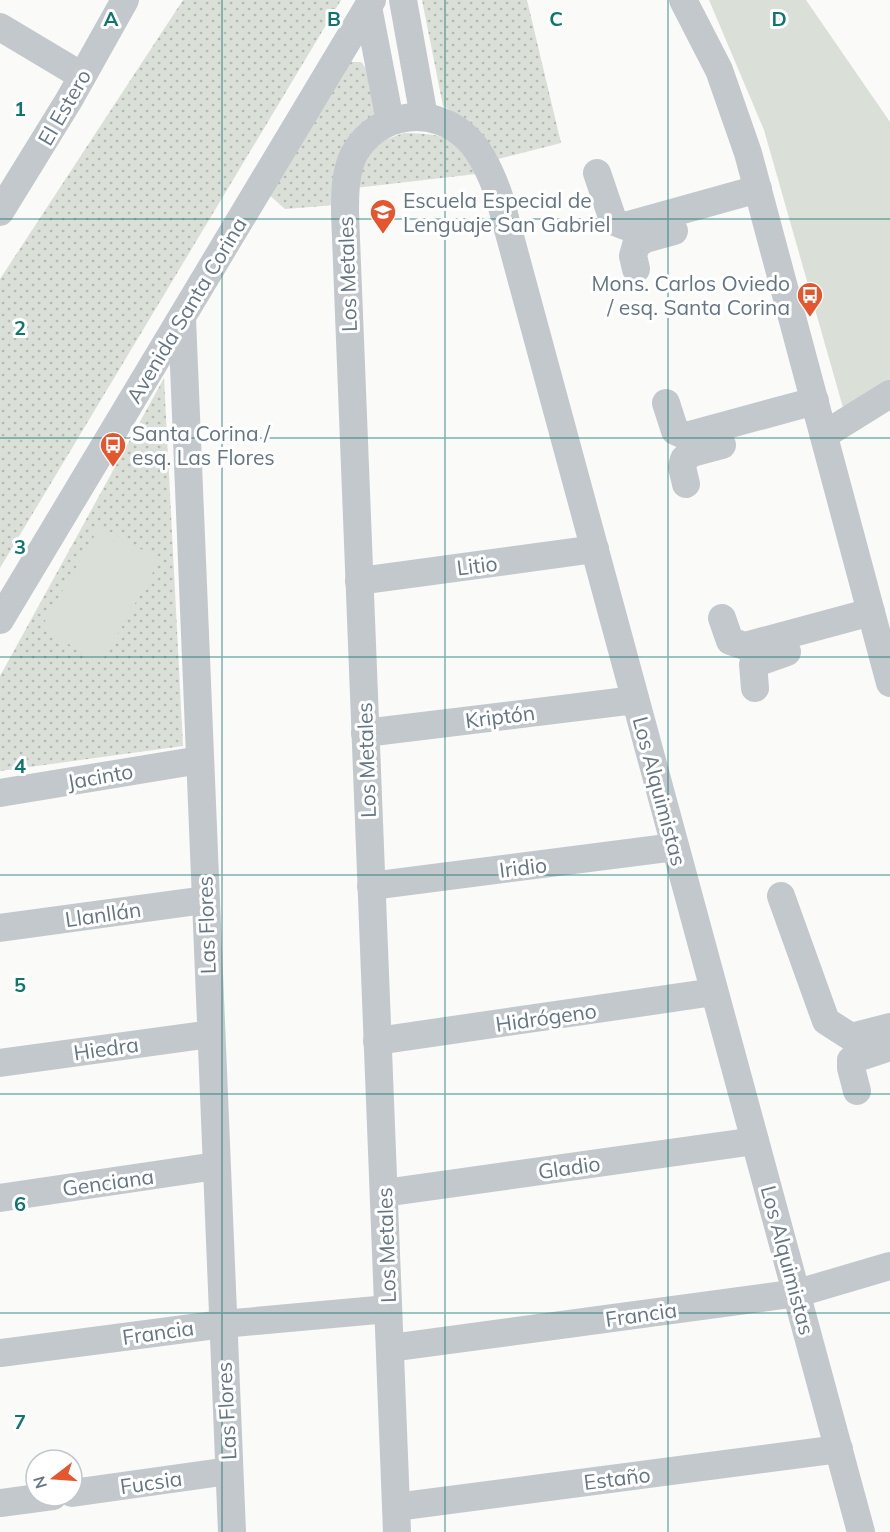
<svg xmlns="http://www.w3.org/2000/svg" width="890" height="1532" font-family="Mulish,sans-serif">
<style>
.grass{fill:url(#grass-dots)}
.green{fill:#dadfd7}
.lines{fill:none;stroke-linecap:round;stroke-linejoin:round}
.minor{stroke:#c3c8cc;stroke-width:28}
.grid{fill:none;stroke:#0f766e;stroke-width:1.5;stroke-opacity:0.55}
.labels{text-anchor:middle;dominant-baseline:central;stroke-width:6;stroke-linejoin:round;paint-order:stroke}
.street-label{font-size:21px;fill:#657683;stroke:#fff}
.poi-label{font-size:21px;fill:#657683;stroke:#fff;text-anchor:start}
.grid-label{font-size:20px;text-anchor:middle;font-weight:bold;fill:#0f766e;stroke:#fff;stroke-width:6;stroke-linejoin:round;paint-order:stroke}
</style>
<defs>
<pattern id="grass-dots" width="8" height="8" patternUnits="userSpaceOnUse" patternTransform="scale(1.5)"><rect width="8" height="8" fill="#dadfd7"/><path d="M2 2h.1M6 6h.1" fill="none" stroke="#b4b9b4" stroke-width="1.8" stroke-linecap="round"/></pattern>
</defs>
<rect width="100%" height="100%" fill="#fafaf8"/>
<g class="grass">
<polygon points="183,0 341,0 0,568 0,279"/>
<path d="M 422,0 L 527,0 L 561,143 L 498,159 C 484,134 468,120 443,106 Z"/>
<polygon points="350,62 361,62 371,75 378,116 335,205 285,209 267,193"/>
<path d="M 404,133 C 447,134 454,136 476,174 L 355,188 C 364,150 367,146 404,133 Z"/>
<polygon points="164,378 183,746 0,771 0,676"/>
</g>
<g class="green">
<polygon points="709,0 806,0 890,122 890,383 844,411 764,130"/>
<polygon points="100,526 160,560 101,663 41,628"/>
</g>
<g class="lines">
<g class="minor">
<polyline points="403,0 424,117"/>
<polyline points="683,0 719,70 748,153 890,683"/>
<polyline points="368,7 390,121"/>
<polyline points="0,27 82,76"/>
<polyline points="597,173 612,217 615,222 625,226 758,189"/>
<polyline points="0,212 69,100 125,0"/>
<polyline points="636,269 633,256 636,245 645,239 674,231"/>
<polyline points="182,318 232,1532"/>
<polyline points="666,403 675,431 686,436 815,401"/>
<polyline points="824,435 890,394"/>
<polyline points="686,484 682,467 684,459 692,453 722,445"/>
<polyline points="359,581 595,549"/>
<polyline points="722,618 730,641 745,646 871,612"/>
<polyline points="0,620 372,0"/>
<polyline points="755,688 753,664 787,652"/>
<polyline points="365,733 635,700"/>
<polyline points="0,793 200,760"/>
<polyline points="371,886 675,847"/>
<polyline points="781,896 826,1021 851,1037 890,1027"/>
<polyline points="0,928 205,900"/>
<polyline points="377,1041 714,992"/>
<polyline points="0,1063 211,1034"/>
<polyline points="857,1091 851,1068 851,1060 890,1047"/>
<polyline points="384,1193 755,1141"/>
<polyline points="0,1198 216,1166"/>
<polyline points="390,1348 798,1293 890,1266"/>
<polyline points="0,1353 223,1324 388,1309"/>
<polyline points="72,1493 229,1471"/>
<polyline points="0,1503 53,1496"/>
<polyline points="396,1507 839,1449"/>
<path d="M 397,1532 L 345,213 C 345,194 345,172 354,154 C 378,111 435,105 468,139 C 483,154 492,176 499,196 L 861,1532"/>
</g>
</g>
<path class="grid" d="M 222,0 L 222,1532M 445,0 L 445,1532M 668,0 L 668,1532M 0,219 L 890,219M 0,438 L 890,438M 0,657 L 890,657M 0,875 L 890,875M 0,1094 L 890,1094M 0,1313 L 890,1313"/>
<defs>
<g id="school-pin" transform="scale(1.35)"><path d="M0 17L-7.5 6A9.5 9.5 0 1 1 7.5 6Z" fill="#e4572e" stroke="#fff"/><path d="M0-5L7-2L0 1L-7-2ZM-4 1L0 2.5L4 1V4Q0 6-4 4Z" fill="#fff"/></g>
<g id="bus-pin" transform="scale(1.35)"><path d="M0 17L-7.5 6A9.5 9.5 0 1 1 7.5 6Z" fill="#e4572e" stroke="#fff"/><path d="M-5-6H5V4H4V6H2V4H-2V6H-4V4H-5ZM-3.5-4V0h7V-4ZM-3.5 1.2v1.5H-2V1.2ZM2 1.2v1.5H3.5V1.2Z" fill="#fff"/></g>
</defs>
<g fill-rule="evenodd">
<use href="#school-pin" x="383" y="212"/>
<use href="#bus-pin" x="810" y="295"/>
<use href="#bus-pin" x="113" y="445"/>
</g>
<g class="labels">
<g class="street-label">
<text transform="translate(64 107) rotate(-60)">El Estero</text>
<text transform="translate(347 274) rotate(-92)">Los Metales</text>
<text transform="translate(186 310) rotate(-59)">Avenida Santa Corina</text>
<text transform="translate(477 565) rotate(-7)">Litio</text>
<text transform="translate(500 716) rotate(-7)">Kriptón</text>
<text transform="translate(366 760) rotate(-92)">Los Metales</text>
<text transform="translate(100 776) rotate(-10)">Jacinto</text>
<text transform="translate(660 791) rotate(75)">Los Alquimistas</text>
<text transform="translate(523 867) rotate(-7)">Iridio</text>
<text transform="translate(103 914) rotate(-8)">Llanllán</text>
<text transform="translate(206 925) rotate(-92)">Las Flores</text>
<text transform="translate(546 1017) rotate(-8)">Hidrógeno</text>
<text transform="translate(106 1048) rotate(-8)">Hiedra</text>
<text transform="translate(569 1167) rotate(-8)">Gladio</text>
<text transform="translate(108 1182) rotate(-8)">Genciana</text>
<text transform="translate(386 1245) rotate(-92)">Los Metales</text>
<text transform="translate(788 1260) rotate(75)">Los Alquimistas</text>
<text transform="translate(641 1314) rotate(-8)">Francia</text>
<text transform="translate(158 1332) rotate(-8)">Francia</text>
<text transform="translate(226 1411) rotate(-93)">Las Flores</text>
<text transform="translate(617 1478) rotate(-7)">Estaño</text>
<text transform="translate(151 1482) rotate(-8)">Fucsia</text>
</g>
<g class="poi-label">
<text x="403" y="200">Escuela Especial de<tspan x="403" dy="24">Lenguaje San Gabriel</tspan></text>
<text x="790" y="283" text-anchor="end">Mons. Carlos Oviedo<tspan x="790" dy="24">/ esq. Santa Corina</tspan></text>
<text x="132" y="433">Santa Corina /<tspan x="132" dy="24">esq. Las Flores</tspan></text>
</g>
</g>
<g class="grid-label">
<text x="111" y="26">A</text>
<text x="334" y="26">B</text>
<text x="556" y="26">C</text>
<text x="779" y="26">D</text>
<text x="20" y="116">1</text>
<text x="20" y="335">2</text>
<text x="20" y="554">3</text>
<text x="20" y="773">4</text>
<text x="20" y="992">5</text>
<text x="20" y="1211">6</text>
<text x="20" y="1429">7</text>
</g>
<g transform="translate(54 1478) rotate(253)"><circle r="28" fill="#ffffff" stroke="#c1c8cd" stroke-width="1.5"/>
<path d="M0-4.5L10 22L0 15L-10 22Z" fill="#e4572e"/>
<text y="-9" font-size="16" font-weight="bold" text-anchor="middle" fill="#657683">N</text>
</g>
</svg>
